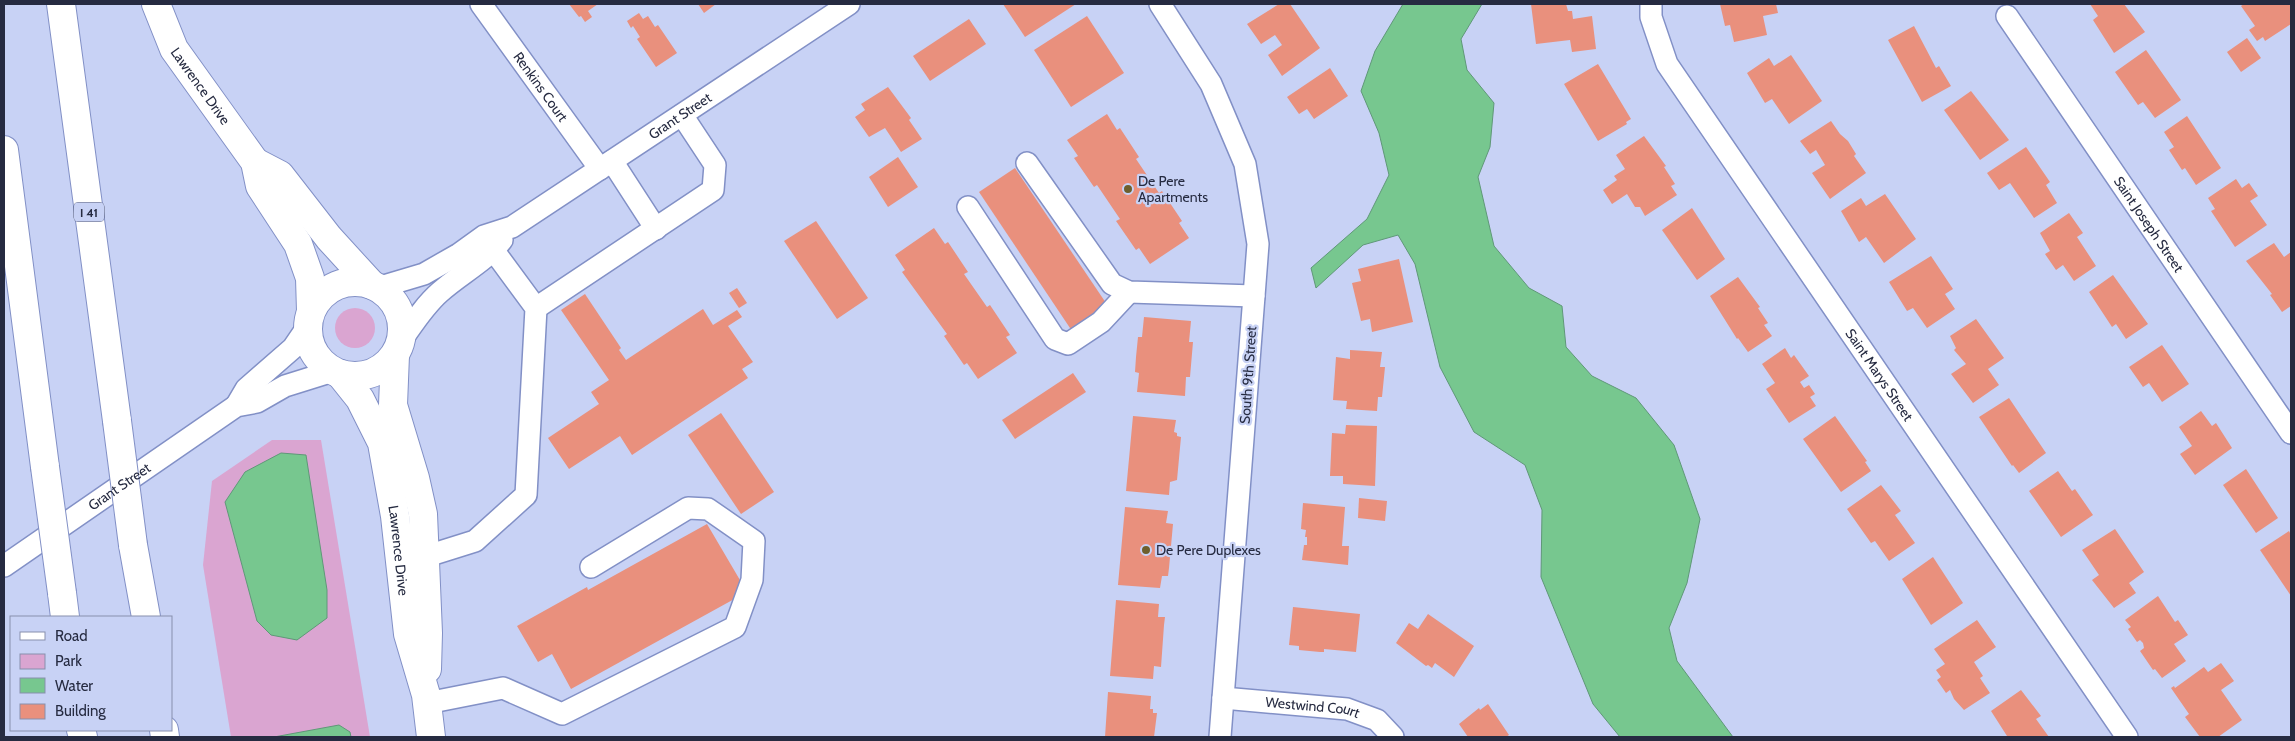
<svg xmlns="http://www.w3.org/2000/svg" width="2295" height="741" font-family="Cabin,sans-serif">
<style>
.green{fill:#daa5d1}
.water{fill:#77c78f;stroke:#5f9878}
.building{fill:#e9907d}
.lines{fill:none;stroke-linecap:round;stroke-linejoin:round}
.minor-casing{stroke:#8290c6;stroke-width:24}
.major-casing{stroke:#8290c6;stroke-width:30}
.highway-casing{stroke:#8290c6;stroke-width:30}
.minor{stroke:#fff;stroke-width:21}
.major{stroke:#fff;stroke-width:28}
.highway{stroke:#fff;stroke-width:28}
.highway-bridge-casing{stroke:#8290c6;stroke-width:30;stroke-linecap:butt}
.highway-bridge{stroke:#fff;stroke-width:28}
.poi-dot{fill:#6e5f2d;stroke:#c8d2f5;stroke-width:2}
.labels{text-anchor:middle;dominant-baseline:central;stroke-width:4.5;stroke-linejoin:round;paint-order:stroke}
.shield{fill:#c8d2f5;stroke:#575d77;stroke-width:1}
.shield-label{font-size:12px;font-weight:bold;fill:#262b41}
.street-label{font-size:14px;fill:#262b41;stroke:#c8d2f5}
.poi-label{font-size:14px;fill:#262b41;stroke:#c8d2f5;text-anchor:start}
</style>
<rect width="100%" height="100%" fill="#c8d2f5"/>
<g class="green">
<circle cx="355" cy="328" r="20"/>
<polygon points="272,440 321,440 370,737 231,737 203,565 212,481"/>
</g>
<g class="water">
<polygon points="1403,4 1482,4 1461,39 1467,70 1494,103 1490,147 1478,177 1494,246 1529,288 1562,306 1566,347 1592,376 1636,398 1674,445 1700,519 1687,583 1669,628 1677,661 1733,737 1620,737 1593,704 1541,577 1542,510 1525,465 1474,432 1440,367 1415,264 1398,235 1363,245 1316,288 1311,268 1367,219 1389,175 1379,133 1361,91 1375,51"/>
<polygon points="281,453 306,455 327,590 327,618 297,640 271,635 257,621 225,502 245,472"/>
<polygon points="339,725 350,732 351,737 274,737"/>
</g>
<g class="building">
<polygon points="569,4 598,4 588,11 592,17 585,22 581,16 579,17"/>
<polygon points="698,4 716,4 704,13"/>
<polygon points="1003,4 1076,4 1025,37"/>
<polygon points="1279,4 1290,4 1320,48 1282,76 1268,55 1282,45 1275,35 1261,44 1247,24"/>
<polygon points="1531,4 1566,4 1568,11 1572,11 1573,19 1592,16 1596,49 1572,52 1570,40 1536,44"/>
<polygon points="1720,4 1776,4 1778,13 1763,16 1767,35 1734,42 1730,25 1725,26"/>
<polygon points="2090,4 2124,4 2145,32 2114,53 2093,20 2098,16"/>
<polygon points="2244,4 2291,4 2291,24 2265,41 2263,37 2257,41 2249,30 2255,26 2241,6"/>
<polygon points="639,13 643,19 648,16 655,27 658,25 677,53 656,67 637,39 640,37 633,26 631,28 627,21"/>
<polygon points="1087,16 1124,73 1071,107 1034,50"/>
<polygon points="969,19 986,44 930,81 913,56"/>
<polygon points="1914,26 1936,68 1939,66 1951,86 1922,102 1888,40"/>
<polygon points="2247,38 2261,58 2241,72 2227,52"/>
<polygon points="2146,50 2181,100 2155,118 2143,102 2138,105 2115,72"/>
<polygon points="1791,55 1822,101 1789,124 1772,99 1765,103 1747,73 1769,58 1774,66"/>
<polygon points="1598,64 1631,119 1626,122 1627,124 1598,141 1564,84"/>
<polygon points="1330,68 1348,96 1314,119 1307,109 1299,114 1287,97"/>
<polygon points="888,87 911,118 909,120 922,139 901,152 885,128 869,137 855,117 865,110 861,104"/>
<polygon points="1971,91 2009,140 1980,160 1944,110"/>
<polygon points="1107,114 1117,130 1120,128 1139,157 1136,159 1159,193 1162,191 1182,221 1179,223 1189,238 1150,264 1139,248 1136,250 1116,221 1120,219 1097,185 1094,187 1074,158 1078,156 1067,140"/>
<polygon points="2187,116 2221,168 2196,185 2185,168 2182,170 2169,150 2174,147 2164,132"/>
<polygon points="1831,121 1840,134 1848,141 1856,154 1854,156 1866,173 1830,199 1812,173 1825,165 1816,150 1810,154 1800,141"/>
<polygon points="1644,136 1666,166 1664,167 1675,184 1671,186 1677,195 1645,216 1640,207 1635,207 1627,194 1612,204 1603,190 1617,180 1614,176 1625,169 1616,155"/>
<polygon points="2026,147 2050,182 2046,185 2057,203 2034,218 2010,183 1999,190 1987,173"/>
<polygon points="898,157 918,187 888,207 869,177"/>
<polygon points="1015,168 1108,306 1072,331 979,192"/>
<polygon points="2236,179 2242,188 2249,183 2258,196 2250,201 2267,225 2235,247 2211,211 2215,209 2208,198"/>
<polygon points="1885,194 1916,239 1884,263 1866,237 1859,242 1841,211 1861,198 1866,206"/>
<polygon points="1692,208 1725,259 1697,280 1662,230"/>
<polygon points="2069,213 2083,233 2077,237 2096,266 2074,281 2063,265 2056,270 2045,254 2050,251 2040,233"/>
<polygon points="816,221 868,298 837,319 784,241"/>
<polygon points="934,228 945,244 948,242 968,272 964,274 987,307 990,305 1010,335 1006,337 1017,353 978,379 967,363 964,365 944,336 947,334 902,272 905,270 895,255"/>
<polygon points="2274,243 2284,257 2291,252 2291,306 2282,312 2270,295 2272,294 2246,261"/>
<polygon points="1931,256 1953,289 1945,294 1955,309 1927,328 1913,308 1907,311 1889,282"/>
<polygon points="1399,259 1413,322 1372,332 1370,319 1361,321 1352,283 1361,281 1358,269"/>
<polygon points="2113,275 2148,324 2126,339 2116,324 2112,327 2089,292"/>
<polygon points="1738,277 1760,307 1758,308 1768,323 1764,325 1772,336 1748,352 1738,338 1737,339 1710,296"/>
<polygon points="737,288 747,303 739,308 729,293"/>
<polygon points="585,294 621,348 619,350 626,360 703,309 713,325 737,310 742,317 728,326 753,362 742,369 748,378 632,455 620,436 569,469 548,438 599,404 591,392 609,380 561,310"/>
<polygon points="1144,317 1191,321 1189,342 1193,342 1190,377 1186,377 1185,396 1137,392 1139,373 1135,372 1136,357 1138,337 1142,337"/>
<polygon points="1976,319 2004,358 1988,369 1999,385 1973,403 1951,374 1966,364 1954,350 1956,348 1950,336"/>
<polygon points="2162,345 2189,384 2162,402 2149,383 2143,387 2129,367"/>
<polygon points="1785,348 1791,358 1794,355 1809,376 1800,382 1804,388 1809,385 1815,394 1810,397 1816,406 1789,423 1766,389 1775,383 1762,364"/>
<polygon points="1350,350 1382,352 1380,367 1385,367 1382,397 1378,397 1377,411 1346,409 1347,401 1333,400 1336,357 1350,359"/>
<polygon points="1073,373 1086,392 1015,439 1002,420"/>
<polygon points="2009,398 2046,453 2019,473 2013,465 2012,466 1979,417"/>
<polygon points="2201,411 2212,426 2216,423 2232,448 2195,475 2180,454 2192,446 2179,427"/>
<polygon points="721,413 774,492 741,514 688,435"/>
<polygon points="1133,416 1176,420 1174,432 1177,433 1177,436 1181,437 1177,480 1170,482 1169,495 1126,491"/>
<polygon points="1835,416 1867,461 1865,462 1871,471 1841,492 1803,439"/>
<polygon points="1346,425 1377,426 1375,486 1343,484 1343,476 1330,476 1332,433 1345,434"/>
<polygon points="2246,469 2278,518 2256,533 2223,485"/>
<polygon points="2058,471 2072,491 2075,489 2093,515 2061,537 2029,491"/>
<polygon points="1881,485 1901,511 1895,515 1915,543 1889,561 1875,541 1871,543 1847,509"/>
<polygon points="1359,498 1387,501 1385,521 1358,518"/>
<polygon points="1303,503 1345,507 1342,546 1349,546 1348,565 1302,560 1304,545 1307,545 1307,537 1305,537 1306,530 1301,529"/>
<polygon points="1125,507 1168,511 1166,523 1173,524 1169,568 1168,576 1162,576 1160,588 1118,585"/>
<polygon points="707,524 747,592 571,689 552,654 538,662 517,626 587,587 588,590"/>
<polygon points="2115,529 2144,572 2129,583 2136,593 2114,608 2092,580 2099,575 2082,550"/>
<polygon points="2289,531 2291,535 2291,596 2260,550"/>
<polygon points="1933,557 1963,603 1931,625 1902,579"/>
<polygon points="2158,596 2175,622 2178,620 2188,635 2174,644 2186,661 2162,678 2155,669 2153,670 2140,651 2144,648 2143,643 2140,640 2137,642 2128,629 2131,627 2125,620"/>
<polygon points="1116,600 1159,604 1158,617 1165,617 1164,625 1161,667 1154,666 1153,679 1110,676"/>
<polygon points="1293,607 1360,614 1356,652 1324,649 1324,652 1320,652 1299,650 1299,646 1289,645"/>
<polygon points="1428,614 1474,646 1454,677 1435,663 1432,668 1428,665 1426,666 1396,643 1409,623 1418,629"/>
<polygon points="1977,620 1996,647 1974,662 1983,676 1980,678 1990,693 1964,710 1954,699 1950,690 1946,693 1937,680 1941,677 1936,670 1945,664 1934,649"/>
<polygon points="2221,663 2234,681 2221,690 2242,720 2218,737 2200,737 2185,717 2189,714 2171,688 2174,686 2175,688 2204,667 2208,672"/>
<polygon points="2021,690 2041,716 2036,719 2049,737 2005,737 2007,736 1991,711"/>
<polygon points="1108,692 1151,696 1150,709 1153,709 1153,713 1157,713 1154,737 1105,737"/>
<polygon points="1488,704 1509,735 1506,737 1468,737 1459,724 1479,708 1480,710"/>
</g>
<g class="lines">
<g class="minor-casing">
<g id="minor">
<path id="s1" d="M 481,4 L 600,169"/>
<polyline points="1160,4 1211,84 1245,164 1258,244 1220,737"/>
<path id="s2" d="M 1651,4 L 1651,17 L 1667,64 L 2127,737"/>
<path id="s3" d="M 2007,16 L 2291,433"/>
<polyline points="612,161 656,229"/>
<polyline points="1027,163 1112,284 1129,292 1254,296"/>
<polyline points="968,207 1055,339 1068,344 1101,322 1129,292"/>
<path id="s4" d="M 377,288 L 424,274 L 459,254 L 484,236 L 512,227 L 849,4"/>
<polyline points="536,308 713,190 715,165 682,115"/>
<path d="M 401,341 C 413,324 424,306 440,292 C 460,274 486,261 502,240"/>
<polyline points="236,406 246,389 293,348 308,326"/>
<polyline points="424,557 475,541 526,495 536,308 494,251"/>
<path id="s5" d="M 4,566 L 236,406 L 257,402 L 285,386 L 333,371"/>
<path id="s6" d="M 1223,698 L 1347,709 L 1377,720 L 1393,737"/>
<polyline points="427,703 503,688 562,714 735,627 752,580 754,541 708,509 688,508 591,567"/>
</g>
</g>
<g class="major-casing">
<g id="major">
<path id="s7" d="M 156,4 L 174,49 L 255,162 L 260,186 L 298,244 L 310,278 L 311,311"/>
<polyline points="255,162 280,175 329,238 372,285"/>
<circle cx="355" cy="329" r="47"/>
<polyline points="395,355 393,405 415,478 423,514 428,633 427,669"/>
<path id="s8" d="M 340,374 L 360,399 L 382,443 L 395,516 L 408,634 L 426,695 L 431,737"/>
</g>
</g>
<g class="highway-casing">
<g id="highway">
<polyline points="61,4 117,421"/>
<polyline points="4,150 45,467"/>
<polyline points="133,545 146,617"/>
<polyline points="62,593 65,617"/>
<polyline points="81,730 83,737"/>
<polyline points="164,730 165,737"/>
</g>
</g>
<use href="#minor" class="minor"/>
<use href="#major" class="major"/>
<use href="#highway" class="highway"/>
<g class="highway-bridge-casing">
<g id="highway-bridge">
<polyline points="117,421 133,545"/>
<polyline points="45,467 62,593"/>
</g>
</g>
<use href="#highway-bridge" class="highway-bridge"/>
</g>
<g class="poi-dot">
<circle cx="1128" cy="189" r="5"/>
<circle cx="1146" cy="550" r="5"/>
</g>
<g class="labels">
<rect class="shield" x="74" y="202.5" width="30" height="19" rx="4"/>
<g class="shield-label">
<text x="89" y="212">I 41</text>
</g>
<g class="street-label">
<text stroke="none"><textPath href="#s7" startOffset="94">Lawrence Drive</textPath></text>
<text stroke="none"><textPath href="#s1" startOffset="102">Renkins Court</textPath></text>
<text stroke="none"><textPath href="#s4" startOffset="351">Grant Street</textPath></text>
<text stroke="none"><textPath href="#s3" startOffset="252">Saint Joseph Street</textPath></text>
<text transform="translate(1248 375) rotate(-86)">South 9th Street</text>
<text stroke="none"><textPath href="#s2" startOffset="439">Saint Marys Street</textPath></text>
<text stroke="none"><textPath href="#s5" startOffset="140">Grant Street</textPath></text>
<text stroke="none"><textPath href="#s8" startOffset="190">Lawrence Drive</textPath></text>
<text stroke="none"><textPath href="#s6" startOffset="90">Westwind Court</textPath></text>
</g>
<g class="poi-label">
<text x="1138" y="181">De Pere<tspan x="1138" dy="16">Apartments</tspan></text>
<text x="1156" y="550">De Pere Duplexes</text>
</g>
</g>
<rect width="2295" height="741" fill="none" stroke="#262b41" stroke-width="10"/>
<rect x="10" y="616" width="162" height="115" fill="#c8d2f5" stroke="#878fad"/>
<rect x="20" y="632" width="25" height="8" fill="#ffffff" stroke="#878fad"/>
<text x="55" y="641" font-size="15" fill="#262b41">Road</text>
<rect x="20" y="654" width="25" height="15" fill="#daa5d1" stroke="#878fad"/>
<text x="55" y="666" font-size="15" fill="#262b41">Park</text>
<rect x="20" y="678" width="25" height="15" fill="#77c78f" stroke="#878fad"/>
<text x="55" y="691" font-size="15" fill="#262b41">Water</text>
<rect x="20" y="704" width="25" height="15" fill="#e9907d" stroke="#878fad"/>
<text x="55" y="716" font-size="15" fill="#262b41">Building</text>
</svg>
